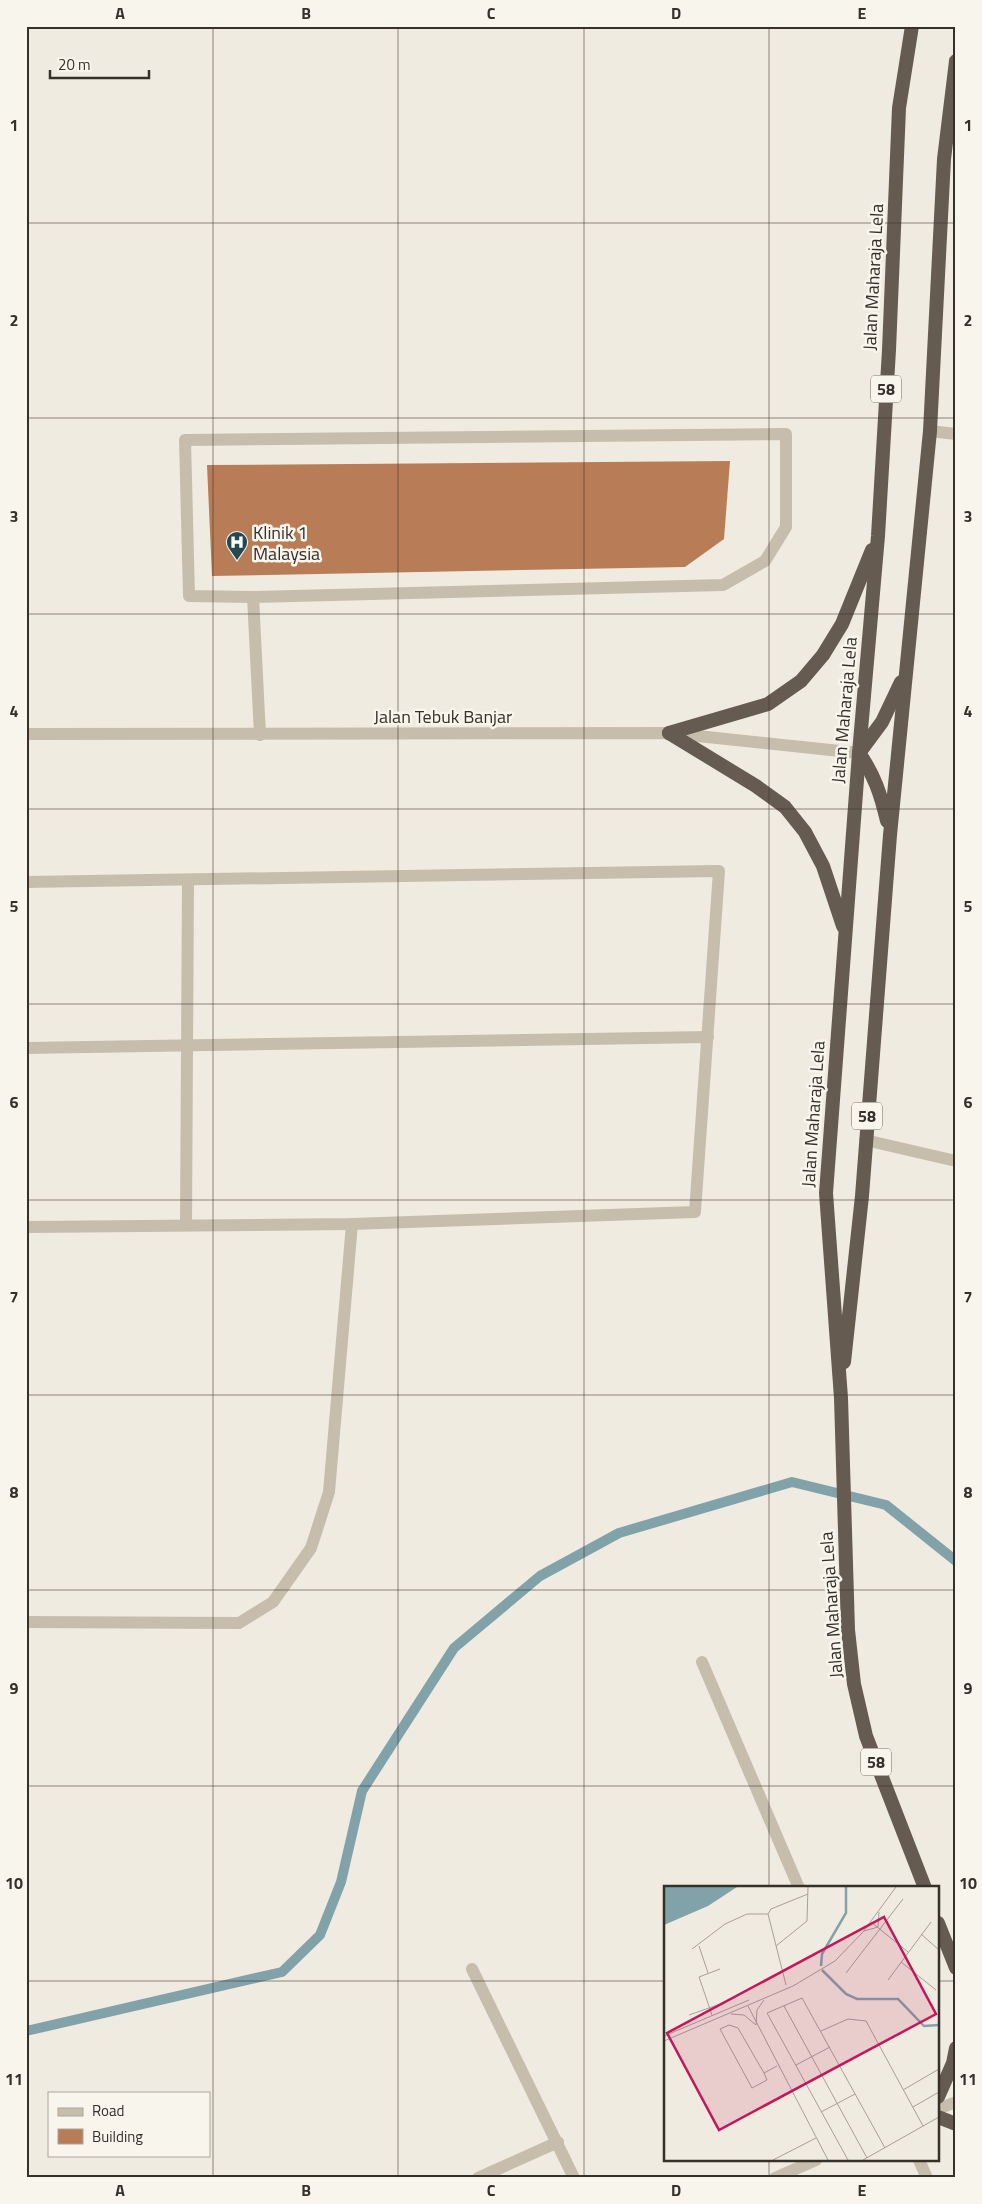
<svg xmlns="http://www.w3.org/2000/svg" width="982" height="2204" font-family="'Titillium Web',sans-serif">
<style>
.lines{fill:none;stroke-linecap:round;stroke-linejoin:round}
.stream{stroke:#82a2aa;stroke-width:10}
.building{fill:#b87d56}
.service{stroke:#c7bdad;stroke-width:12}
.minor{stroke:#c7bdad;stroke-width:12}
.tertiary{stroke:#c7bdad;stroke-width:12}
.trunk{stroke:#665b50;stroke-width:14}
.grid{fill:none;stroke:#36302b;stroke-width:1;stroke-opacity:0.55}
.labels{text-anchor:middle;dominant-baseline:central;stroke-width:5;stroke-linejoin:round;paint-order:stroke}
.shield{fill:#f8f5ec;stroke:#706b65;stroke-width:1}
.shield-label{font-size:16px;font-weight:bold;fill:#36302b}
.street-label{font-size:18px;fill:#36302b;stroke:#f8f5ec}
.poi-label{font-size:18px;fill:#36302b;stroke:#f8f5ec;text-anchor:start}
.inset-river{fill:none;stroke:#82a2aa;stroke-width:2.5}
.inset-road{fill:none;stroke:#a6a098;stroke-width:1}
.view{fill:#c2185b;fill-opacity:0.15;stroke:#c2185b;stroke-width:2.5}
.inset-edge{fill:none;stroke:#36302b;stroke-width:2.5}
.neatline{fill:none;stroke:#36302b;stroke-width:2}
.grid-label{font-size:16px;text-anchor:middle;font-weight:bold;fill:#36302b}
</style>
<rect width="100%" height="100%" fill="#f0ebe0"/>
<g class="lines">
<polyline class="stream" points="26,2031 282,1972 320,1935 341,1882 362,1791 454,1648 540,1576 619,1533 792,1482 886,1505 956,1561"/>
</g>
<polygon class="building" points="730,461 724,539 685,567 212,576 207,465"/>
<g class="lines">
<g class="service">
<polyline points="253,597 189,596 185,440 786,434 786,527 765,561 723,585 253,597 260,735"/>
<polyline points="26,1048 708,1037"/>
<polyline points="186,1225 188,880"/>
</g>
<g class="minor">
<polyline points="930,431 956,434"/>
<polyline points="26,882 719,871 695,1212 352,1224 26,1227"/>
<polyline points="865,1140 956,1161"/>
<polyline points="26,1622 239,1623 273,1602 311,1548 329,1492 352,1224"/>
<polyline points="702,1662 799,1888"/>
<polyline points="472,1969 574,2178"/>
<polyline points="938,2109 956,2102"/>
<polyline points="919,2160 927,2178"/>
<polyline points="478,2178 558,2142"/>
<polyline points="775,2178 816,2160"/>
</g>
<polyline class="tertiary" points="26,734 669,733 859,753"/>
<g class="trunk">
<polyline points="912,26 899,108 889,350 878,536 859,753 826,1193 841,1398 848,1630 854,1684 866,1736 925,1888"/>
<polyline points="669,733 768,704 801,681 823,655 842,624 872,550"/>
<polyline points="669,733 756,786 785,807 805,832 823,866 843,926"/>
<polyline points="859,753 882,722 901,682"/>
<path d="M 859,753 C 874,774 881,795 887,821"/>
<polyline points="844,1362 862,1196 890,835 930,431 944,159 956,61"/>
<polyline points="938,1923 956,1968"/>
<polyline points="938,2097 953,2063 956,2048"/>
<polyline points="938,2117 956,2124"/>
</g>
</g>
<path class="grid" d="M 213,26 L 213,2178M 398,26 L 398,2178M 584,26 L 584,2178M 769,26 L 769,1888M 26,223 L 956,223M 26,418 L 956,418M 26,614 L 956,614M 26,809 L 956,809M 26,1004 L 956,1004M 26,1200 L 956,1200M 26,1395 L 956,1395M 26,1590 L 956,1590M 26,1786 L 956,1786M 26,1981 L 666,1981M 938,1981 L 956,1981M 769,2160 L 769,2178"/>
<defs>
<g id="hospital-pin" transform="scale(1.125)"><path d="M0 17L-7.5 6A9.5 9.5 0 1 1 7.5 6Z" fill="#254953" stroke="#f8f5ec"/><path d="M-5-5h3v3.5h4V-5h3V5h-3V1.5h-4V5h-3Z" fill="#fff"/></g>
</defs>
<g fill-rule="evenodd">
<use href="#hospital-pin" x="237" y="542"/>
</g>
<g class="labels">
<g class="shield">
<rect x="871" y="375.5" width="30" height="27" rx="4"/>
<rect x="852" y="1102.5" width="30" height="27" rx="4"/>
<rect x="861" y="1748.5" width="30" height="27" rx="4"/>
</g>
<g class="shield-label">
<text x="886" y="389">58</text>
<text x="867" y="1116">58</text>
<text x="876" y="1762">58</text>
</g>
<g class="street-label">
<text transform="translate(873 277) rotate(-87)">Jalan Maharaja Lela</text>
<text transform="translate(844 710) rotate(-85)">Jalan Maharaja Lela</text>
<text x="443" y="716">Jalan Tebuk Banjar</text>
<text transform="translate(813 1114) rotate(-86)">Jalan Maharaja Lela</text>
<text transform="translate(831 1605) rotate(-94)">Jalan Maharaja Lela</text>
</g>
<g class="poi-label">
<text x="253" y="532">Klinik 1<tspan x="253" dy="21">Malaysia</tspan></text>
</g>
</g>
<g transform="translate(664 1886)">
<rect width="275" height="275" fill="#f0ebe0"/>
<path d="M 0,1 L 73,1 L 44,20 L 0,39 Z" fill="#82a2aa"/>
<path class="inset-river" d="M 157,80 L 158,68 L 182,27 L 182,1M 158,84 L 182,108 L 193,113 L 234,113 L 260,140 L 275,139"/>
<path class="inset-road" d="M 104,28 L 122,99M 207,36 L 244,66M 200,45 L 214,41 L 215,26M 257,48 L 275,64M 35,60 L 44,87M 112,60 L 143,35 L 144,1M 28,63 L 61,38 L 83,28 L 104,28 L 107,23 L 144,8M 237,76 L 272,104M 182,87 L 239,13M 224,94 L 267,36M 84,120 L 164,274M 120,120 L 203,272M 67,128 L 80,129 L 92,139M 25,129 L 62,116M 48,129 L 35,91 L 56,83M 92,139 L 93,124 L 100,114M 157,145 L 184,133 L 202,135 L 259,240M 0,150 L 85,114M 0,155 L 129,100 L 171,75 L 199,46 L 232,1M 132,179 L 166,161M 100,187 L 103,194 L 88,202 L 56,143 L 65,139 L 74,142 L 100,187 L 113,180M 239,204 L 275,183M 249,221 L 275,206M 157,226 L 191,208M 109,274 L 152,252M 184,274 L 103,127 L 138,112 L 221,262M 199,274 L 275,231"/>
<path class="view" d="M 220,31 L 272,128 L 55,244 L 3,147 Z"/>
<rect width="275" height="275" class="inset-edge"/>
</g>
<rect width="982" height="2204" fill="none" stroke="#f8f5ec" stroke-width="55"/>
<rect x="48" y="2092" width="162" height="65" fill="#f8f5ec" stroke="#aaa69f"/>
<rect x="58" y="2108" width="25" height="8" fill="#c7bdad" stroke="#aaa69f"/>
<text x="92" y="2116" font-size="15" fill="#36302b">Road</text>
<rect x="58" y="2129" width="25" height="15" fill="#b87d56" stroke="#aaa69f"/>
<text x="92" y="2142" font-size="15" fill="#36302b">Building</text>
<path d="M50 70v8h99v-8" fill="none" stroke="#36302b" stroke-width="2.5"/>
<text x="58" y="70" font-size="15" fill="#36302b" stroke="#f8f5ec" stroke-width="4" paint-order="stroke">20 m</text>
<rect x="28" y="28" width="926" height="2148" class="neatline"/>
<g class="grid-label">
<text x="120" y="19">A</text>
<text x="306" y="19">B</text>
<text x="491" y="19">C</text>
<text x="676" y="19">D</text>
<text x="862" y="19">E</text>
<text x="14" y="131">1</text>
<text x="968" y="131">1</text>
<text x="14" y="326">2</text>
<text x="968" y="326">2</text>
<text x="14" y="522">3</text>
<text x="968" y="522">3</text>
<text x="14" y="717">4</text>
<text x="968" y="717">4</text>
<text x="14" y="912">5</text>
<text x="968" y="912">5</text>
<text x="14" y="1108">6</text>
<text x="968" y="1108">6</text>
<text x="14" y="1303">7</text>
<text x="968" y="1303">7</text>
<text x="14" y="1498">8</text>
<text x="968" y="1498">8</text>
<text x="14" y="1694">9</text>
<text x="968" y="1694">9</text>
<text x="14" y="1889">10</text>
<text x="968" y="1889">10</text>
<text x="14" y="2085">11</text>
<text x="968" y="2085">11</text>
<text x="120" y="2196">A</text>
<text x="306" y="2196">B</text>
<text x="491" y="2196">C</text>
<text x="676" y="2196">D</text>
<text x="862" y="2196">E</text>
</g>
</svg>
